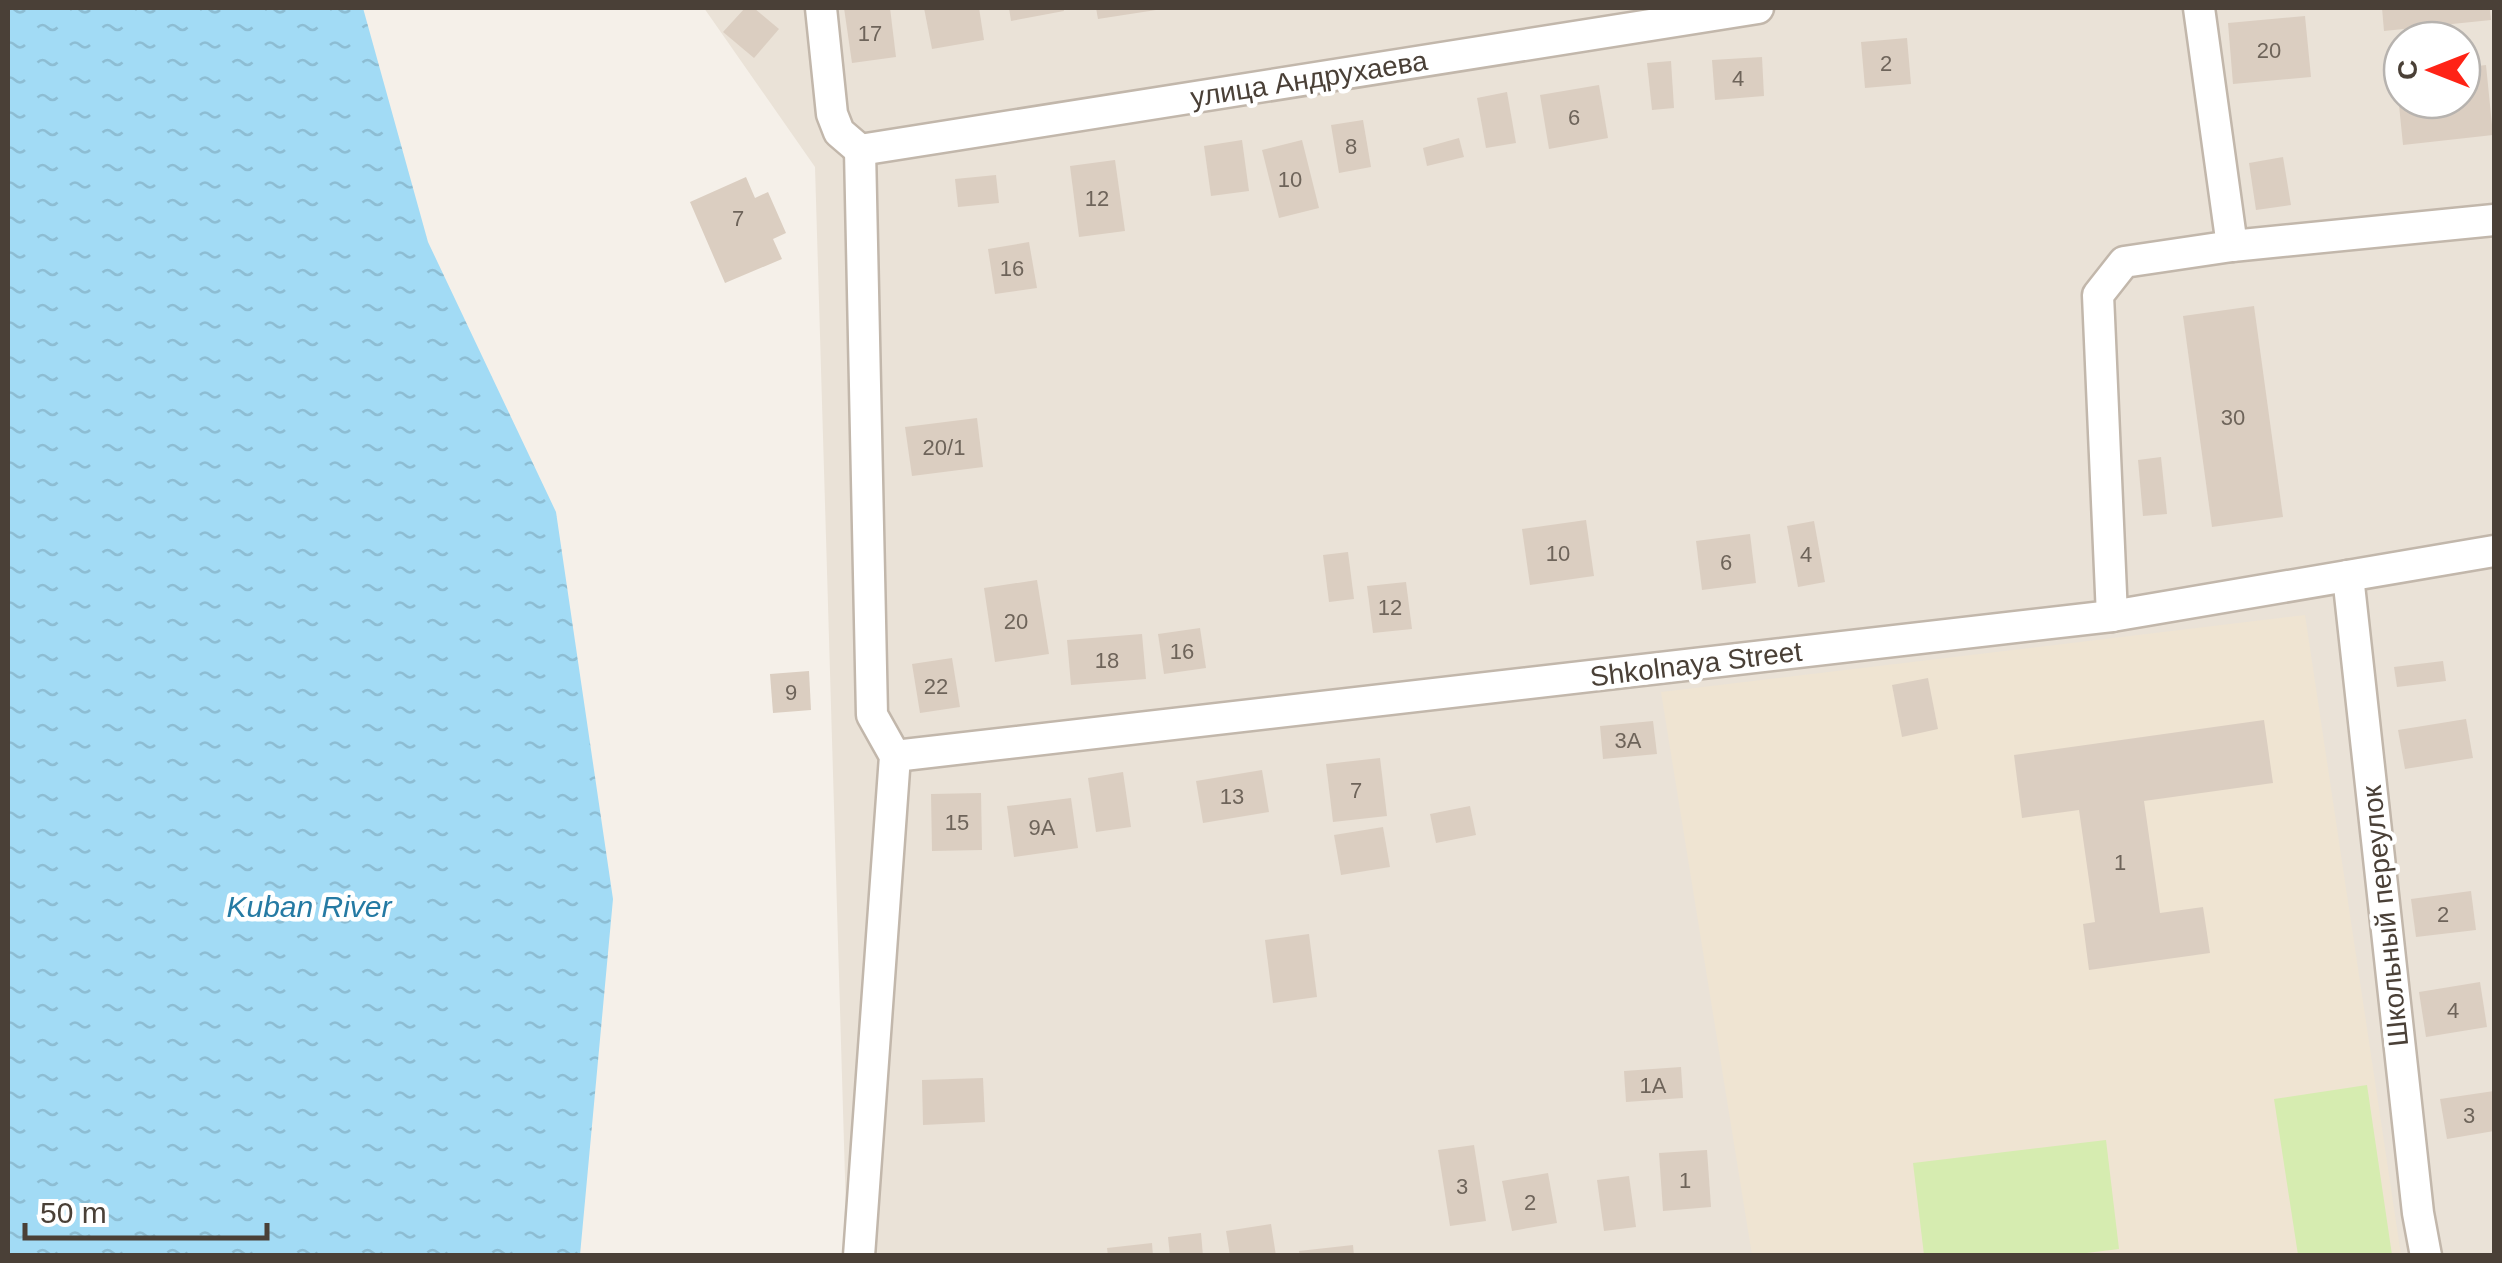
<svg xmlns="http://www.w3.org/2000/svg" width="2502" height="1263" font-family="Arial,sans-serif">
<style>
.residential{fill:#eae2d7;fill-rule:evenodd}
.education{fill:#efe4d2}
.grass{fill:#d6ecb0}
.water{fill:url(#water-ripples)}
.building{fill:#dbcec1}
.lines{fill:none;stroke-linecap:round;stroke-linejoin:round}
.street-casing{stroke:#c2b7ab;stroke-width:35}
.street{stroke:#fff;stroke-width:30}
.labels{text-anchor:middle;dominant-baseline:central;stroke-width:9;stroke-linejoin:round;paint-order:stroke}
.number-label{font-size:22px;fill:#6e645a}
.street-label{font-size:28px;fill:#4a4037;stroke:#fff}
.water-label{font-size:30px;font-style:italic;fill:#257aa3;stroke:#fff}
</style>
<defs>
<pattern id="water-ripples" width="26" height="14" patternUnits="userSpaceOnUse" patternTransform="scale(2.5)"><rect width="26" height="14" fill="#a2dbf5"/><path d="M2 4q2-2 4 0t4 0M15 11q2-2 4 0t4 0" fill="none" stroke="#8dbdd3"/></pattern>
</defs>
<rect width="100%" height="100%" fill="#f5f0e9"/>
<path class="residential" d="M 704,8 L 2494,8 L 2494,1255 L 841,1255 L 847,1245 L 815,167 ZM 2402,40 L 2462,40 L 2462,100 L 2402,100 Z"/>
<polygon class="education" points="2305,615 2401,1255 1752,1255 1661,692"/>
<g class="grass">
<polygon points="2367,1085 2392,1255 2298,1255 2274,1099"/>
<polygon points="2106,1140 2119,1249 2062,1256 1924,1255 1913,1163"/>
</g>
<polygon class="water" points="8,8 363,8 428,242 556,512 613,899 580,1255 8,1255"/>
<g class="building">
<polygon points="745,8 754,8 779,29 754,58 723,32"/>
<polygon points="844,8 890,8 896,57 852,63"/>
<polygon points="924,8 979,8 984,40 932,49"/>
<polygon points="1009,8 1063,8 1064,11 1011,21"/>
<polygon points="1096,8 1156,8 1156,10 1098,19"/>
<polygon points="2382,8 2490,8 2491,20 2384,31"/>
<polygon points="2305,16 2311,77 2233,84 2228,23"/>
<polygon points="1907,38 1911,84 1865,88 1861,42"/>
<polygon points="1762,57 1764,96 1715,100 1712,60"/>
<polygon points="1671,61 1674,108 1652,110 1647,63"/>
<polygon points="2486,65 2493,135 2403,145 2396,75 2402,74 2402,100 2462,100 2462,68"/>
<polygon points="1599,85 1608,138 1549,149 1540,95"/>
<polygon points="1507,92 1516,143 1486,148 1477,98"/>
<polygon points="1363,120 1371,167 1339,173 1331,125"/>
<polygon points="1459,138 1464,157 1427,166 1423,148"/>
<polygon points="1242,140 1249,191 1211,196 1204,146"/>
<polygon points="1302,140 1319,208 1279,218 1262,150"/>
<polygon points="2283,157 2291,205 2256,210 2249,163"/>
<polygon points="1115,160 1125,231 1079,237 1070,166"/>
<polygon points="996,175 999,203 958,207 955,179"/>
<polygon points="746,177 755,198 768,192 786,233 773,239 782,259 725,283 690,202"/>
<polygon points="1029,242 1037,288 995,294 988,249"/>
<polygon points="2254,306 2283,517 2212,527 2183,316"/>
<polygon points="977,418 983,467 912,476 905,427"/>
<polygon points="2161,457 2167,514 2143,516 2138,460"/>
<polygon points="1586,520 1594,576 1530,585 1522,529"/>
<polygon points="1814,521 1825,582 1798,587 1787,526"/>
<polygon points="1750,534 1756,583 1702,590 1696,541"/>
<polygon points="1348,552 1354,599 1329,602 1323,555"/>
<polygon points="1037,580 1049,654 995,662 984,588"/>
<polygon points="1406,582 1412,629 1373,633 1367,586"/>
<polygon points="1200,628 1206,668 1164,674 1158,634"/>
<polygon points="1142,634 1146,679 1071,685 1067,640"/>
<polygon points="952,658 960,707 920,713 912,664"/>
<polygon points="2443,661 2446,681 2397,687 2394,667"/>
<polygon points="809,671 811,710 773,713 770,674"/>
<polygon points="1928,678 1938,729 1902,737 1892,685"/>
<polygon points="2466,719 2473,758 2405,769 2398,730"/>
<polygon points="2264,720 2273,783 2144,801 2160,913 2203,907 2210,953 2089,970 2083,924 2095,922 2079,810 2022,818 2014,755"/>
<polygon points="1653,721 1657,754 1603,759 1600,726"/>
<polygon points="1380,758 1387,816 1333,822 1326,764"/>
<polygon points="1262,770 1269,812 1203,823 1196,781"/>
<polygon points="1123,772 1131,827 1096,832 1088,778"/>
<polygon points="981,793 982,850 932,851 931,794"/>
<polygon points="1071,798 1078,848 1014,857 1007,806"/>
<polygon points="1470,806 1476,835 1436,843 1430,814"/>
<polygon points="1383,827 1390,867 1341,875 1334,835"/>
<polygon points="2471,891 2476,930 2416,937 2411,899"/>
<polygon points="1309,934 1317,997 1273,1003 1265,940"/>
<polygon points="2480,982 2487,1027 2426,1037 2419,992"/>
<polygon points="1681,1067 1683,1098 1626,1102 1624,1071"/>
<polygon points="983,1078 985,1122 923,1125 922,1080"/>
<polygon points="2494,1091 2494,1131 2447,1139 2440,1099"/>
<polygon points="1474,1145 1486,1221 1450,1226 1438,1150"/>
<polygon points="1707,1150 1711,1207 1663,1211 1659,1153"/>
<polygon points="1548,1173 1557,1223 1512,1231 1502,1181"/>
<polygon points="1629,1176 1636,1227 1604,1231 1597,1180"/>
<polygon points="1271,1224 1276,1256 1230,1256 1226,1231"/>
<polygon points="1201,1233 1203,1256 1170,1256 1168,1237"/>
<polygon points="1152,1243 1153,1256 1108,1256 1107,1248"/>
<polygon points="1353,1245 1354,1256 1300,1256 1299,1251"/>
</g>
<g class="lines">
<g class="street-casing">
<g id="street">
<polyline points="821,8 832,114 839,132 860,150"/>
<polyline points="2199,8 2232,246"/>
<polyline points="860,150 1758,8"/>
<polyline points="2348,576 2418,1213 2426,1256"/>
<polyline points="2112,616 2098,295 2124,262 2232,246 2494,220"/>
<polyline points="895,756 2112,616 2494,551"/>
<polyline points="859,1256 895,756 872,715 860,150"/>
</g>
</g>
<use href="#street" class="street"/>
</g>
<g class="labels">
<g class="number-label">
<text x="870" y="33">17</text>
<text x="2269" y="50">20</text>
<text x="1886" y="63">2</text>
<text x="1738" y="78">4</text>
<text x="1574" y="117">6</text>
<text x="1351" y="146">8</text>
<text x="1290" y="179">10</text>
<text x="1097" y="198">12</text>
<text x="738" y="218">7</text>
<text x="1012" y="268">16</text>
<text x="2233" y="417">30</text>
<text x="944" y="447">20/1</text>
<text x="1558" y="553">10</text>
<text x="1806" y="554">4</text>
<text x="1726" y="562">6</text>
<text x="1390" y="607">12</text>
<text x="1016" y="621">20</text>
<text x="1182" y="651">16</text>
<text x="1107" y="660">18</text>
<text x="936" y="686">22</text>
<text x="791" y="692">9</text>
<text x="1628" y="740">3А</text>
<text x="1356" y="790">7</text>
<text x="1232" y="796">13</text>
<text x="957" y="822">15</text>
<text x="1042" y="827">9А</text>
<text x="2120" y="862">1</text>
<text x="2443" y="914">2</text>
<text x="2453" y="1010">4</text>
<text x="1653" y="1085">1А</text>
<text x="2469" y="1115">3</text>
<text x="1685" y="1180">1</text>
<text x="1462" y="1186">3</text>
<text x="1530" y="1202">2</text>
</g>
<g class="street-label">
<text transform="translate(1309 79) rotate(-9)">улица Андрухаева</text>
<text transform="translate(1696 664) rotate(-7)">Shkolnaya Street</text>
<text transform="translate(2385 916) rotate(-96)">Школьный переулок</text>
</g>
<g class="water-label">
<text x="309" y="906">Kuban River</text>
</g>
</g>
<rect width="2502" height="1263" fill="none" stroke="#4a4037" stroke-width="20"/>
<g transform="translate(2432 70) rotate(270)"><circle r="48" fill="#ffffff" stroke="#b7b3af" stroke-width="2.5"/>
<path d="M0-8L18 38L0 25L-18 38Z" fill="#ff2316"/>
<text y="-15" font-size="28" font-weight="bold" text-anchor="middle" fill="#4a4037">С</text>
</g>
<path d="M25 1223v15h242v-15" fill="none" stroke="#4a4037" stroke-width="5"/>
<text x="40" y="1223" font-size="30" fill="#4a4037" stroke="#ffffff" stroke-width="8" paint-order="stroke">50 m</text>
</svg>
